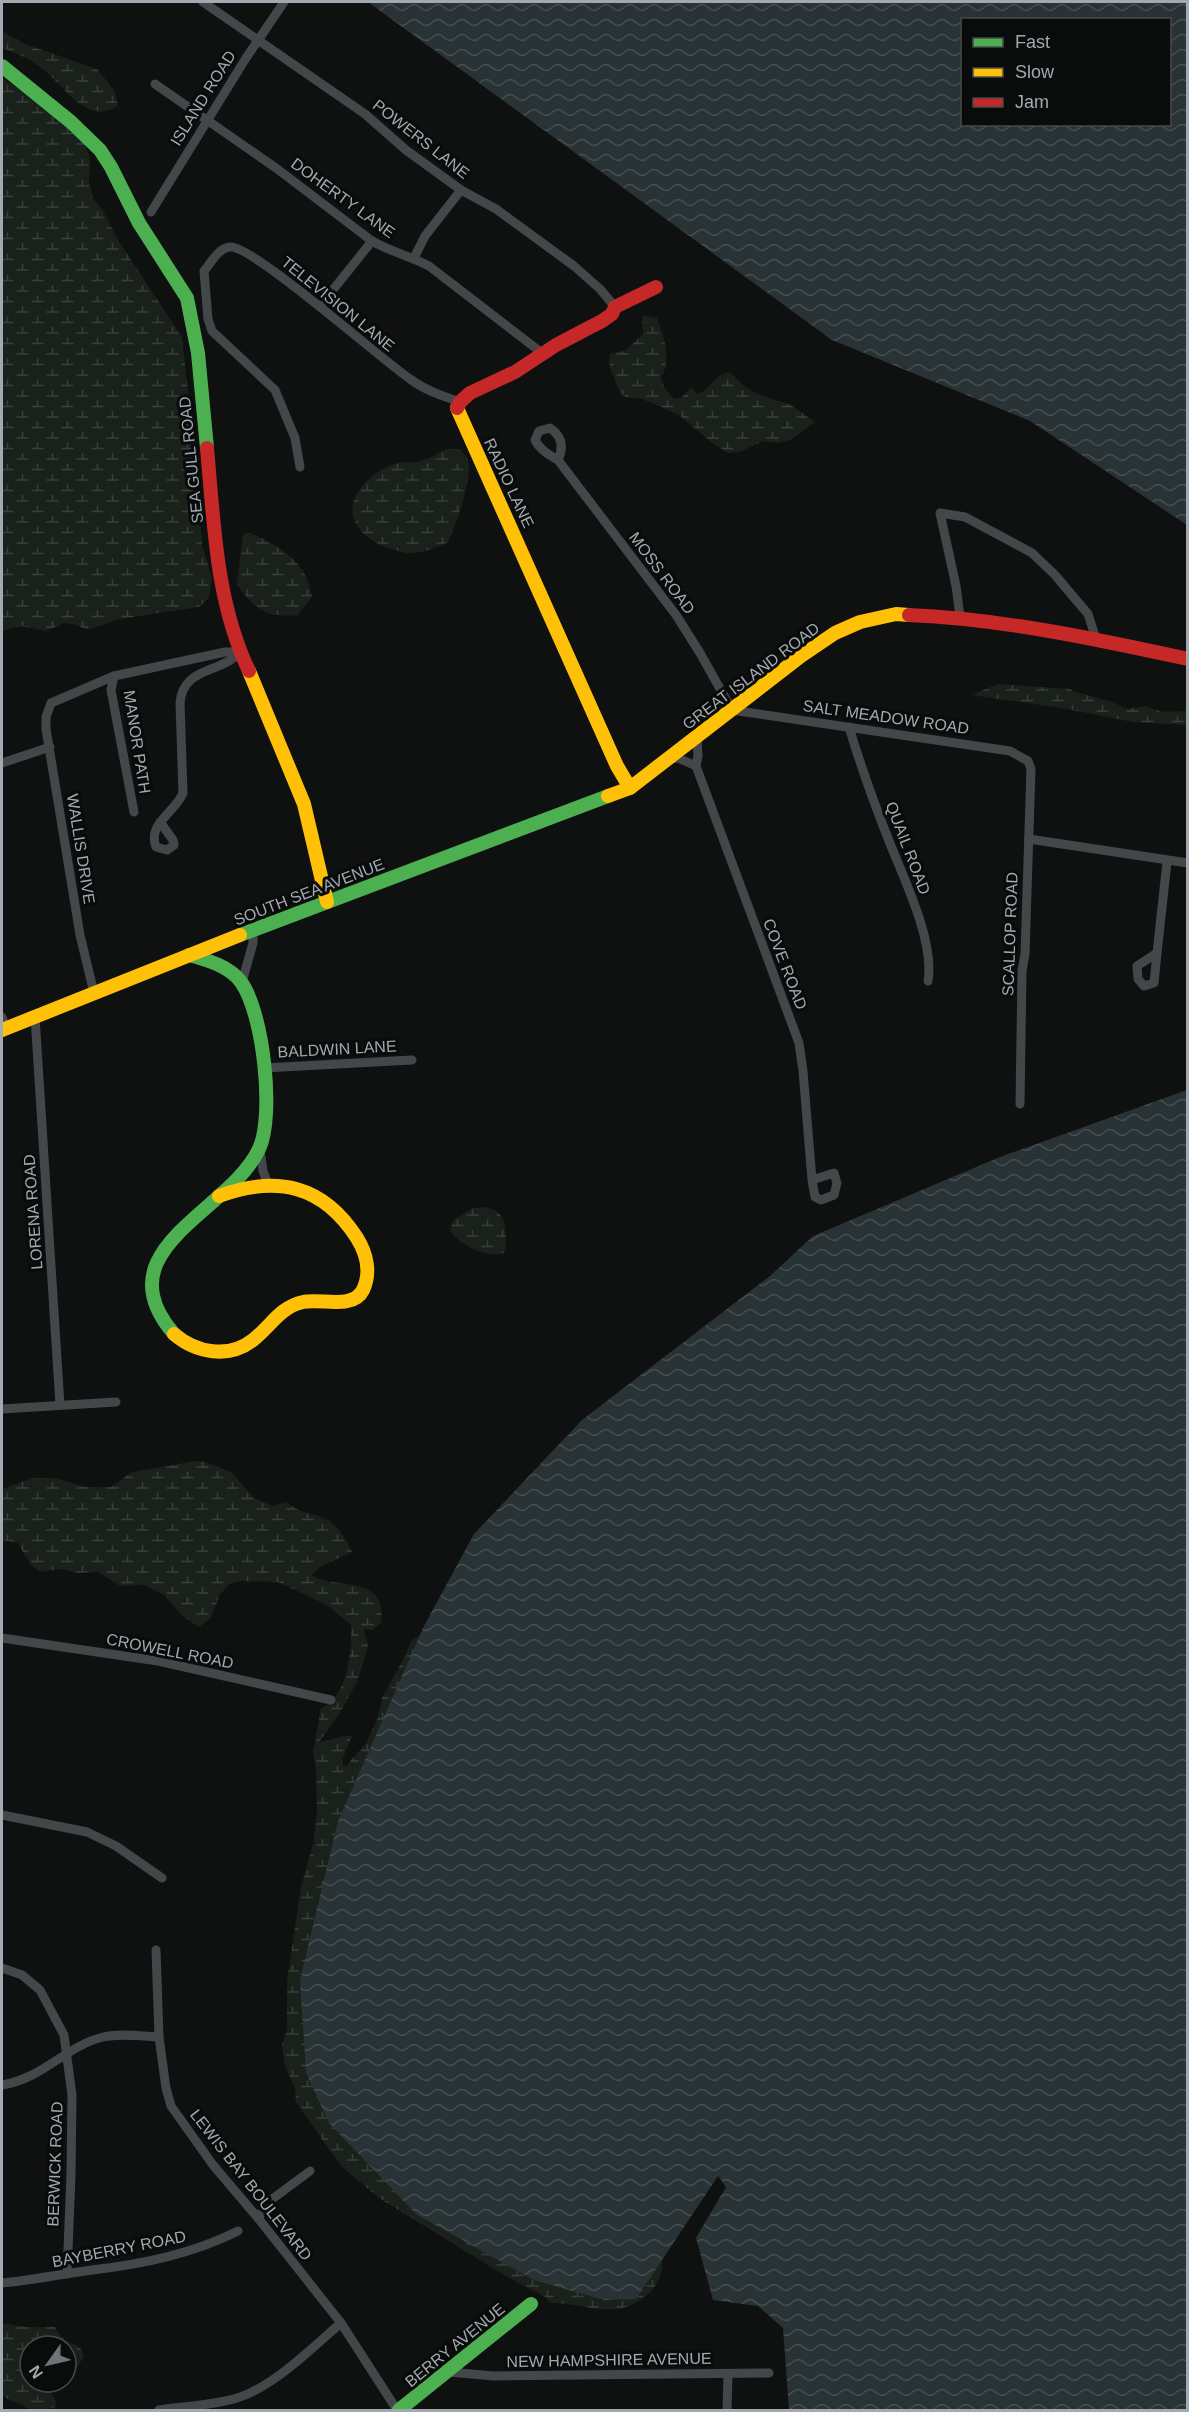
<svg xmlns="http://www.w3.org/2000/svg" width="1189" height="2412" font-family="Helvetica,sans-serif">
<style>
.wetland{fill:url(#wetland-marsh)}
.water{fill:url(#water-waves);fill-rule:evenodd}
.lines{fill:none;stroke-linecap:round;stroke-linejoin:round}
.street{stroke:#444749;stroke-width:9}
.fast{stroke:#4caf50;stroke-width:14}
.slow{stroke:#ffc107;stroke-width:14}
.jam{stroke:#c62828;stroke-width:14}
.labels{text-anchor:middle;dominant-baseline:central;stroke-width:6;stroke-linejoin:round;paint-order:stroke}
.street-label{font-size:16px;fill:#a2a9b0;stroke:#0a0b0b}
</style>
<defs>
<pattern id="wetland-marsh" width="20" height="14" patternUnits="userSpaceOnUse" patternTransform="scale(1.5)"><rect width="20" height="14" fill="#1a201a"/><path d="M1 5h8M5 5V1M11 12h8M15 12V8" fill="none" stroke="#383e39"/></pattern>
<pattern id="water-waves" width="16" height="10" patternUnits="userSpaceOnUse" patternTransform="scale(1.5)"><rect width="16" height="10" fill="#293335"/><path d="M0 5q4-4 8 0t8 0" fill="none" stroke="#454e50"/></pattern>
</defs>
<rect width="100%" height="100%" fill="#0f1010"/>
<g class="wetland">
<path d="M 2,31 L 25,44 L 97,69 L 115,91 L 118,106 C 87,126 65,87 43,69 C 31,59 16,53 2,48 Z"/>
<polygon points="2,78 38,101 85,144 90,158 89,181 93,198 102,209 118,240 182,337 197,470 202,545 212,578 209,598 199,607 120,619 87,630 77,625 65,623 46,631 21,626 2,631"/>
<path d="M 642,315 L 657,318 C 664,337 672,360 661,378 L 664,387 L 674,399 L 682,397 L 691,387 L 698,394 C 711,389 714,375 729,372 L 748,389 L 760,395 L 791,405 L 815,422 L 791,440 L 777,443 L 763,441 L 740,452 L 728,453 L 712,443 L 679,415 L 640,398 L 627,398 L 620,393 L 610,368 L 609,359 L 611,353 L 625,351 L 643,334 Z"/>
<path d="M 446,449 L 460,449 C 462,452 467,456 468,460 C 473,477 456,526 448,542 C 436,548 427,552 413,553 C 408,554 401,552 395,550 C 357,541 335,508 370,478 C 378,471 388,465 398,463 C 404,461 411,463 417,462 C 427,460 437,454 446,449 Z"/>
<path d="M 250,533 C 280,545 308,563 312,597 L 297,616 C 290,615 285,616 278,615 C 262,615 245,598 237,584 L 243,534 Z"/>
<polygon points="998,684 1070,689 1075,692 1113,702 1126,709 1145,706 1162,712 1187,711 1187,725 1133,722 1062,708 971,695"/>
<path d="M 485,1207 C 505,1212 505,1221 506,1239 C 506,1245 506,1248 504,1253 C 489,1259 455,1244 450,1229 L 453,1220 L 473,1208 Z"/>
<path d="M 196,1461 L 206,1462 L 231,1472 L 254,1498 L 273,1506 L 286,1502 C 298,1512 307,1512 321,1517 C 337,1523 345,1537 352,1552 L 320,1567 L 312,1575 C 336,1591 388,1573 381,1623 L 372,1630 L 364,1629 L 368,1647 L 357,1682 L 337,1718 L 319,1742 C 329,1741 344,1734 352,1736 L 343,1758 L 343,1765 L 346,1766 L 366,1743 L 378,1717 L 382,1698 L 406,1654 L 411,1641 L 433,1626 L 662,2254 C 663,2274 659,2287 642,2299 C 613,2320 584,2303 551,2303 L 544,2296 L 509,2278 L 379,2198 L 340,2165 L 296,2102 L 295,2089 L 285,2066 L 282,2045 L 287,2028 L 287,1981 L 301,1887 L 313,1844 L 317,1811 L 316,1771 L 313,1752 L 321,1708 C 348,1698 352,1649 351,1625 L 327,1605 L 278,1582 L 240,1581 L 230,1584 L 220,1594 L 211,1618 L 199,1627 L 182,1616 L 164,1595 L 144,1585 L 120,1586 L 98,1572 L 77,1573 L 62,1569 L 40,1572 L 30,1564 L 18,1543 L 2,1540 L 2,1489 L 33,1478 L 56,1478 L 85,1487 L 111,1487 L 132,1472 Z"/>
<path d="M 2,2323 L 26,2327 L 55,2327 C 58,2332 61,2337 65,2340 C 74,2346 81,2344 84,2356 L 75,2371 L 66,2375 L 66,2346 L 30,2346 L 30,2382 L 60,2382 L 51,2393 L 56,2401 L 56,2408 L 32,2410 L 2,2396 Z"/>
</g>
<g class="water">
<path d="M 368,2 L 1187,2 L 1187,525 L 1030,421 L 832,340 ZM 962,20 L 1170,20 L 1170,124 L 962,124 Z"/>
<polygon points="1187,1090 1187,2410 789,2410 783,2328 758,2306 713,2300 696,2238 726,2187 718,2176 636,2299 604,2300 534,2280 416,2214 329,2123 306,2073 300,1980 338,1821 424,1626 474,1534 582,1420 770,1276 813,1236 1000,1157"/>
</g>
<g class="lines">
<g class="street">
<polyline points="203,2 365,114 406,150 461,190 496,209 574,266 600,289 615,307"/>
<path d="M 155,84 L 276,168 L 372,241 C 391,252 410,256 429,266 L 542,353"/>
<polyline points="151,212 246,58 284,2"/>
<polyline points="414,258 425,236 461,190"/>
<polyline points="320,306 372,241"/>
<path d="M 558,460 C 564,447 562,436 550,428 L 539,431 L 535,440 C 540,450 549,455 558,460 L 676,615 L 700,653 L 732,710 L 1010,751 L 1028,761 L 1031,769 L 1025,954 L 1022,971 L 1020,1104"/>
<path d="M 300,467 L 295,438 L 275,390 L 212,331 L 208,319 L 204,271 C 211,263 218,248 230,247 C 251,244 382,360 410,379 C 425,390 442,396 460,402"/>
<polyline points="960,617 956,586 940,513 965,517 1032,553 1055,575 1088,614 1096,639"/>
<polyline points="114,676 111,690 134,812"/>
<path d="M 849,727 C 860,764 873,800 887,836 C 902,875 935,940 928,981"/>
<polyline points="670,759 678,758 696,766 799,1043 803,1071 812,1180 815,1197 821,1200 834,1195 837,1183 834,1173 812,1180"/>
<polyline points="2,763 50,747"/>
<polyline points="696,766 698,756 697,738"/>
<path d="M 160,822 L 173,840 L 174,845 L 167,850 L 156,847 C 147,823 175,813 183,793 L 180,703 C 183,666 221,674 240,652"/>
<polyline points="1029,839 1188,863"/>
<polyline points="1157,953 1167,862"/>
<polygon points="1157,953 1154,983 1144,986 1138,979 1137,966"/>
<polyline points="242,982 253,943 253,930"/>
<polyline points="94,993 80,935 46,729 46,717 51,703 114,676 225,652 240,652"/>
<polyline points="2,1017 6,1028"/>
<polyline points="35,1017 60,1405"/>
<polyline points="264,1068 412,1060"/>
<polyline points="260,1149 263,1171 268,1184"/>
<polyline points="2,1409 116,1402"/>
<polyline points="2,1638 158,1661 331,1700"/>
<polyline points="2,1815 87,1832 116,1846 162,1878"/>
<polyline points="156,1950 159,2037 166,2088 171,2106 213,2165 258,2218 341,2323 397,2410"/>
<polyline points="2,1968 22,1975 40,1990 64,2035 72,2095 71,2175 67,2274"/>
<path d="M 2,2085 C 44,2078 66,2046 103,2037 C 120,2033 141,2036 159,2037"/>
<polyline points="258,2218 271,2200 310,2171"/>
<path d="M 2,2283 C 32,2280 62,2274 92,2270 C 143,2264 192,2254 238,2231"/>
<polyline points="449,2372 494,2376 769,2373"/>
<path d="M 159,2410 C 186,2406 225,2405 250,2393 C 282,2378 314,2346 341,2323"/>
<polyline points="727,2410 728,2374"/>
</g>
<g class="fast">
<polyline points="2,66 71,122 100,150 111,167 139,223 187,298 198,353 207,448"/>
<polyline points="240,935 608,796"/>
<path d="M 174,1334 C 101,1249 230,1212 259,1149 C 275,1115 263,1012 241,982 C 229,966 207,960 189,955"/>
<polyline points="399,2410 531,2304"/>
</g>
<g class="slow">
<polyline points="457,408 617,766 630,788"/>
<polyline points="249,671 304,804 327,902"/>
<polyline points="608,796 630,788 801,656 835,633 860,622 896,614 909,615"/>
<polyline points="2,1030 240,935"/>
<path d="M 174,1334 C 196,1353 229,1359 253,1340 C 271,1326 280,1307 303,1302 C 321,1298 353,1310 363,1290 C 371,1273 367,1254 357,1238 C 323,1185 277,1175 219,1196"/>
</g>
<g class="jam">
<polyline points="457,408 460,402 470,393 515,372 556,345 602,321 612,314 615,307 656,287"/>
<path d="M 207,448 C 214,524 216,602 249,671"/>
<path d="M 909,615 C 1003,619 1096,639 1188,659"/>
</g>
</g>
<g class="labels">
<g class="street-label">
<text transform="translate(203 98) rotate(-58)">ISLAND ROAD</text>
<text transform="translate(421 139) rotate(38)">POWERS LANE</text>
<text transform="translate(343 198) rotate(36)">DOHERTY LANE</text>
<text transform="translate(338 304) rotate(39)">TELEVISION LANE</text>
<text transform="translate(191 460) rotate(-96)">SEA GULL ROAD</text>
<text transform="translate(509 483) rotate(65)">RADIO LANE</text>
<text transform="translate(662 573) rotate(53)">MOSS ROAD</text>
<text transform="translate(751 676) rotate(-37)">GREAT ISLAND ROAD</text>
<text transform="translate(886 717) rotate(8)">SALT MEADOW ROAD</text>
<text transform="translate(137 742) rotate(81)">MANOR PATH</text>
<text transform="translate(908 848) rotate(69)">QUAIL ROAD</text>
<text transform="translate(81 849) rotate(81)">WALLIS DRIVE</text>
<text transform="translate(309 892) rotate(-21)">SOUTH SEA AVENUE</text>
<text transform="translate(1010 934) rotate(-88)">SCALLOP ROAD</text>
<text transform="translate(785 964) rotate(69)">COVE ROAD</text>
<text transform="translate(337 1049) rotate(-3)">BALDWIN LANE</text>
<text transform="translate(33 1212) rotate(-94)">LORENA ROAD</text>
<text transform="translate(170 1651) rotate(11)">CROWELL ROAD</text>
<text transform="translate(55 2164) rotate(-88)">BERWICK ROAD</text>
<text transform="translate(251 2185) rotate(52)">LEWIS BAY BOULEVARD</text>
<text transform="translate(119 2249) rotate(-11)">BAYBERRY ROAD</text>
<text transform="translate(455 2345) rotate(-39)">BERRY AVENUE</text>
<text transform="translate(609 2360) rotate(-1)">NEW HAMPSHIRE AVENUE</text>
</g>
</g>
<rect width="1189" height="2412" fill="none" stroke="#a2a9b0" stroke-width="6"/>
<rect x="961" y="18" width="210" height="108" fill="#0a0b0b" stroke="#474a4d" stroke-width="1.5"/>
<rect x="973" y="38" width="30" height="9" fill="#4caf50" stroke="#474a4d" stroke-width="1.5"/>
<text x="1015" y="48" font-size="18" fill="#a2a9b0">Fast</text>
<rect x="973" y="68" width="30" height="9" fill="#ffc107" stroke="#474a4d" stroke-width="1.5"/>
<text x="1015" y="78" font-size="18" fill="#a2a9b0">Slow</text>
<rect x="973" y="98" width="30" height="9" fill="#c62828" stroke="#474a4d" stroke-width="1.5"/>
<text x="1015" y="108" font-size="18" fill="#a2a9b0">Jam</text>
<g transform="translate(48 2364) rotate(236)"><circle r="28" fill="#0a0b0b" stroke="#474a4d" stroke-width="1.5"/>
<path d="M0-4.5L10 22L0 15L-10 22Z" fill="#6f7378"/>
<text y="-9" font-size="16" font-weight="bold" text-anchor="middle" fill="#a2a9b0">N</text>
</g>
</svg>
